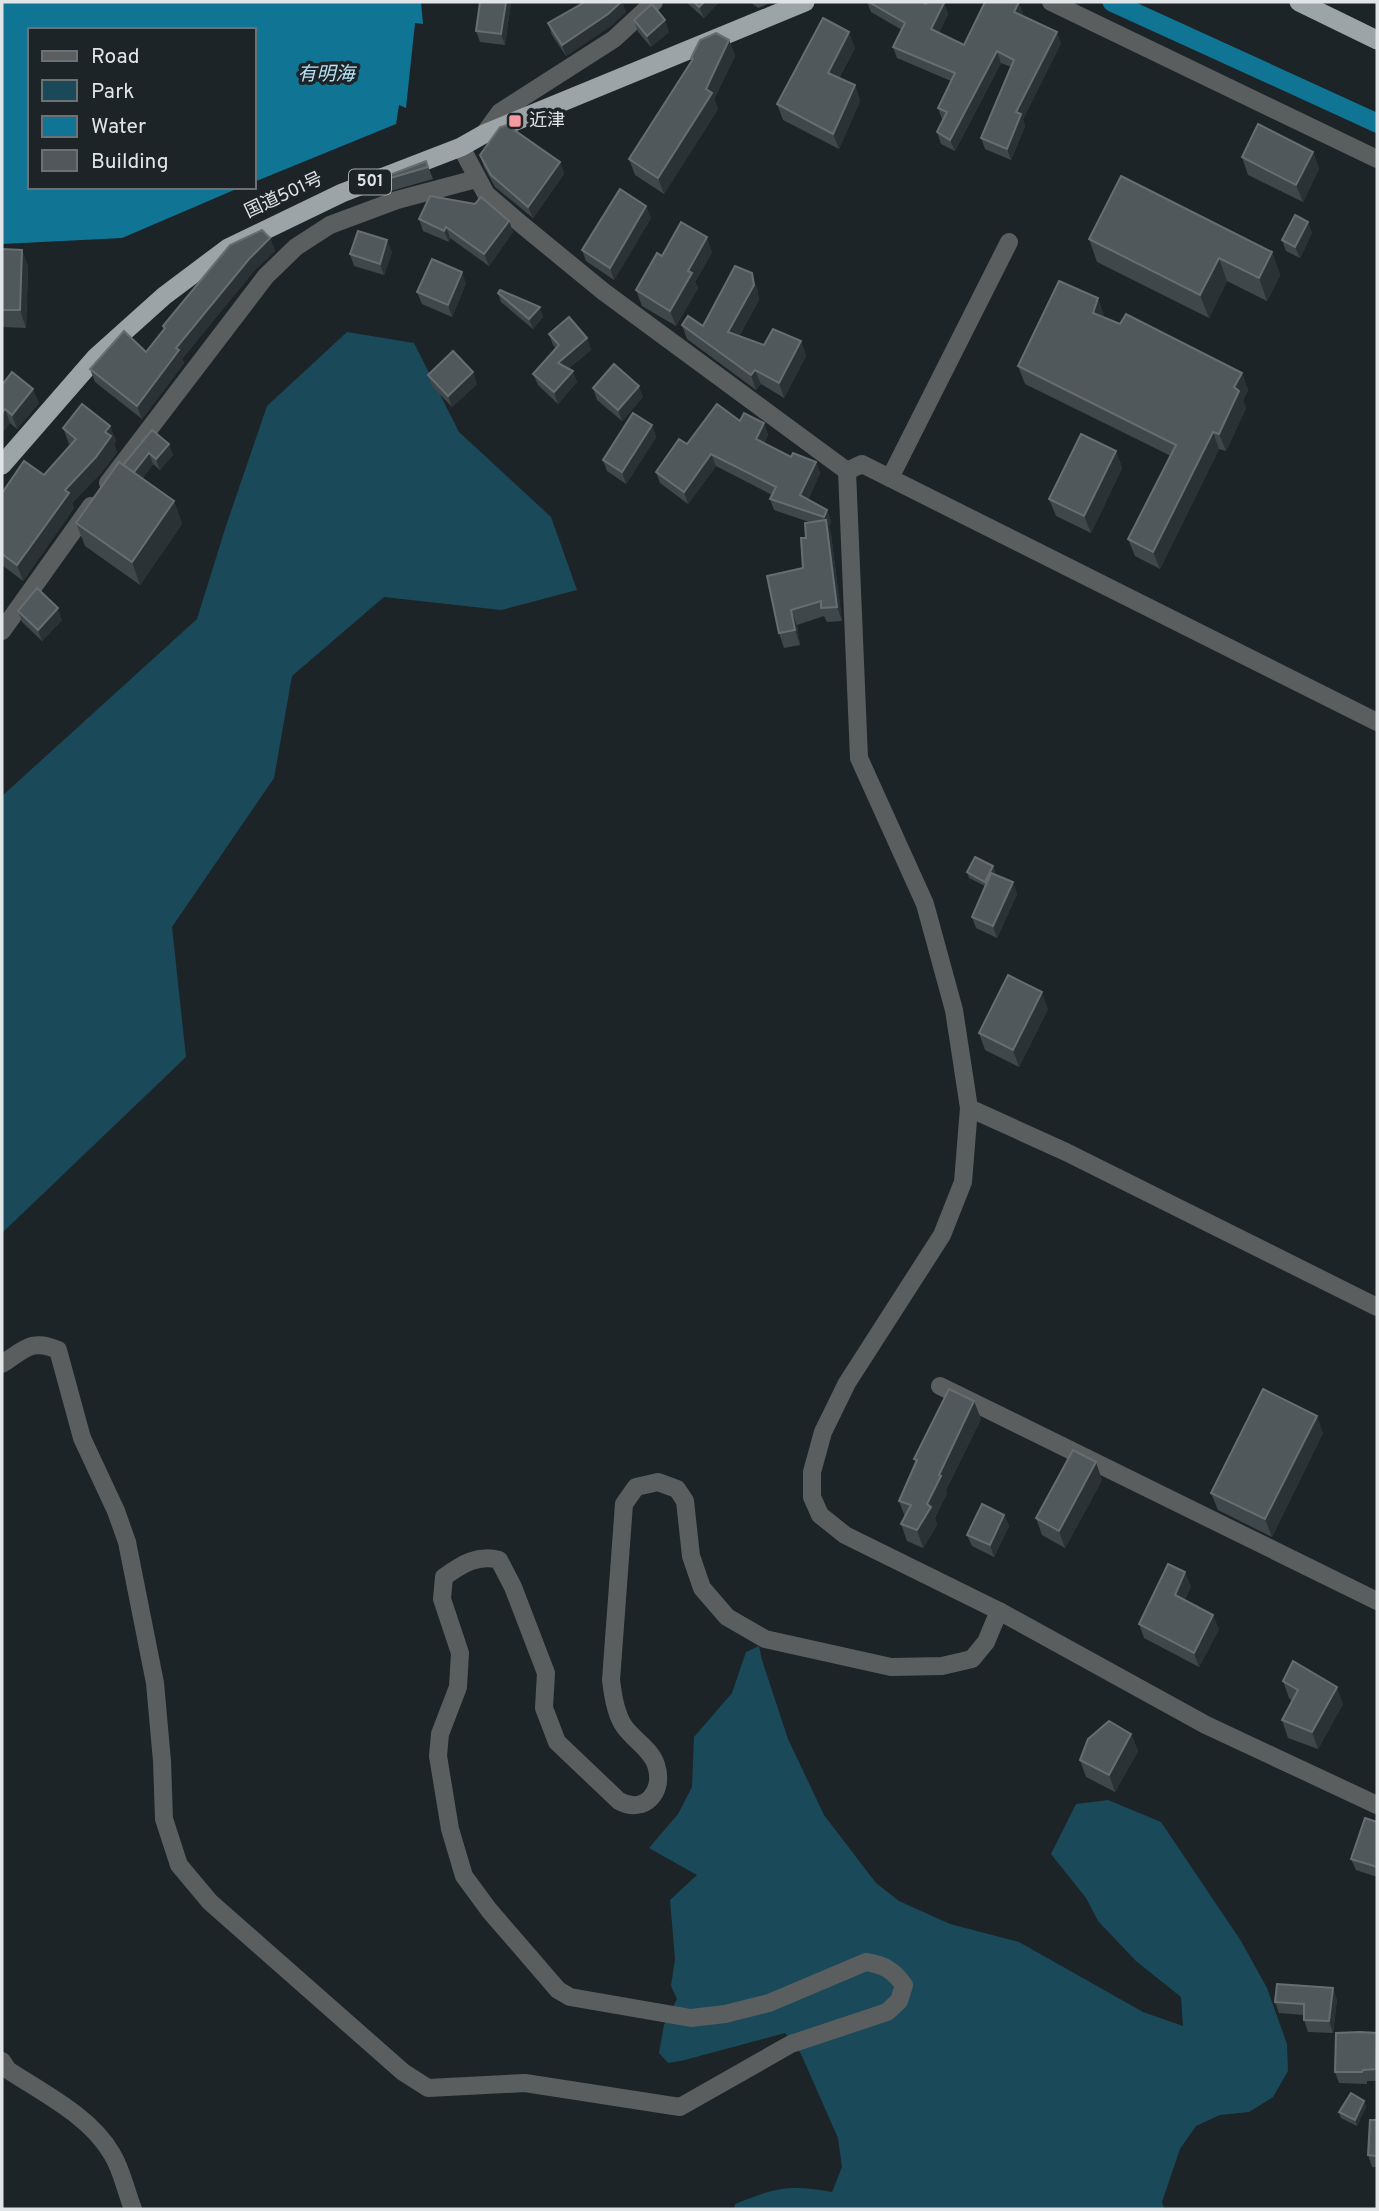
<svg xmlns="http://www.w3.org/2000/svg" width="1379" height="2211" font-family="Overpass,'Noto Sans JP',sans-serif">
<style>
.green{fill:#1a495a}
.water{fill:#107594}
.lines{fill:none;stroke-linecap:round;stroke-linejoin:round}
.canal{stroke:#107594;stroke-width:19}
.minor{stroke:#5a5e5f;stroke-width:18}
.trunk{stroke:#9ca4a8;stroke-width:19}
.wall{fill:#3f474a}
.shaded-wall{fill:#2a3235}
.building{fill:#51585b;stroke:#676e71;stroke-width:2}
.poi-dot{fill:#f49aa0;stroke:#1d2427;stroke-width:2.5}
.labels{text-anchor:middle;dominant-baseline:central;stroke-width:7;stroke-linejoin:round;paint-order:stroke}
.shield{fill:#1d2427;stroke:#a6abad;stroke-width:2}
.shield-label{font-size:16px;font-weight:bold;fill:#e1e5e7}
.poi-label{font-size:18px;fill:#e1e5e7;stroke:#1d2427;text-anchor:start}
.street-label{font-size:18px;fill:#e1e5e7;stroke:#1d2427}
.water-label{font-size:19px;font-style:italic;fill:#b8e2f4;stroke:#1d2427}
</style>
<rect width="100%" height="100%" fill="#1d2427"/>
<g class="green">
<polygon points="347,332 414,343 459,432 551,517 577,590 501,610 384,597 292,676 274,778 172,927 186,1057 2,1233 2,796 197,619 226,526 267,406"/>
<path d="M 759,1646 L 762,1660 L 788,1739 L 824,1815 L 876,1883 L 899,1901 L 950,1924 L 1019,1942 L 1143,2012 L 1183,2026 L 1181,1997 L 1136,1961 L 1098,1921 L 1086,1898 L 1051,1854 L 1076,1804 L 1108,1800 L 1161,1822 L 1241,1941 L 1267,1988 L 1287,2044 L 1288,2071 L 1273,2097 L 1249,2112 L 1220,2115 L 1196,2126 L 1180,2149 L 1162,2202 L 1164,2209 L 734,2209 L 735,2204 C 776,2188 787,2184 832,2192 L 842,2167 L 838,2138 L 801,2054 L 785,2033 L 681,2061 L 668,2063 L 659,2053 L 664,2025 L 677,1999 L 671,1986 L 675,1959 L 670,1900 L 697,1875 L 649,1848 L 678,1814 L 692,1787 L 694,1737 L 732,1693 L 746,1652 Z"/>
</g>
<polygon class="water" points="2,2 421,2 423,24 415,23 406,108 399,105 396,124 254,182 254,30 30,30 30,187 241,187 122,238 2,244"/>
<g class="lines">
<polyline class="canal" points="1112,2 1377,123"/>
<g class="minor">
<polyline points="1051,2 1377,159"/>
<polyline points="484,134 500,112 614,39 654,2"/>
<polyline points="461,147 486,194 521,224 604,292 847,471"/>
<polyline points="847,471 859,758 925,904 954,1010 969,1108 963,1182 942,1235 847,1383 823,1432 812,1472 812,1497 820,1515 845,1535 999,1611 1206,1725 1377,1805"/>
<polyline points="847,471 862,464 890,478 1009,242"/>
<polyline points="890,478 1377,722"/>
<polyline points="108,483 266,276 296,247 330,225 397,200 476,179"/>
<polyline points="2,631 91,506"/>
<polyline points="969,1108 1066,1152 1377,1307"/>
<path d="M 2,1364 C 24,1350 32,1338 58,1350 L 82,1438 L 116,1511 L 127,1542 L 155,1683 L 162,1761 L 164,1819 L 179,1865 L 210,1902 L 403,2072 L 428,2088 L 525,2083 L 680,2107 L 791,2044 L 887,2012 L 899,2001 L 904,1985 C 893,1970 884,1965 866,1962 L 769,2003 L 725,2014 L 691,2018 L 570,1997 L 558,1990 L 489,1910 L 464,1876 L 450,1829 L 438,1756 L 440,1734 L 458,1687 L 460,1653 L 442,1599 L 444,1577 C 462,1564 478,1554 499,1560 L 513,1587 L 546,1673 L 544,1708 L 557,1742 L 619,1801 C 645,1815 665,1791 656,1765 C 651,1748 630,1738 622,1723 C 615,1710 613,1695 611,1680 L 624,1504 L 636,1487 L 658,1482 L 677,1489 L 685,1501 L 691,1556 L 702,1588 L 727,1617 L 765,1639 L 891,1667 L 942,1666 L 972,1659 L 986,1642 L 999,1611"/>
<polyline points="940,1386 1377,1601"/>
<path d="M 2,2061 L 8,2070 C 43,2093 90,2116 112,2154 C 122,2170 126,2192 133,2209"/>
</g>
<g class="trunk">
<polyline points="1299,2 1377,40"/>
<polyline points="2,465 96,357 164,296 228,248 342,193 461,147 484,134 805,2"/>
</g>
</g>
<g class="wall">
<polygon points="480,2 511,2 505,45 480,42 476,31"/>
<polygon points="585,2 622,2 626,12 612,25 566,56 552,35 548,23"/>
<polygon points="686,2 719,2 704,18"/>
<polygon points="750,2 772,2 758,8"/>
<polygon points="867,2 922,2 926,4 944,3 948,14 939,33 964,45 1023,13 1022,16 1061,43 1023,119 1025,126 1011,160 985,149 981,138 1011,67 1001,63 955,151 941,144 937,132 943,120 942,119 938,108 951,81 897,58 893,47 902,30 871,12"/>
<polygon points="634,20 669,32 651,47 638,32"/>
<polygon points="729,40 735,56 714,99 718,109 664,194 635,175 629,159 692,61 691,58"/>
<polygon points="855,48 839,78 855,85 860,101 839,149 783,120 777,104"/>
<polygon points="1313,152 1319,169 1303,202 1248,175 1242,157"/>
<polygon points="480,155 560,162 564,174 533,218 495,187 484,167"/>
<polygon points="426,161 433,179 384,193 379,179"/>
<polygon points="475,204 509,221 513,232 489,266 450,238 449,242 423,231 419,219"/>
<polygon points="646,206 651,218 614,280 586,261 582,250"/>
<polygon points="1312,233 1300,258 1286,251 1282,240"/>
<polygon points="270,238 275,251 253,272 182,359 184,363 142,419 95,382 90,369 146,352 164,329 163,326"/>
<polygon points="1089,239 1272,252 1280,275 1267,301 1227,281 1209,318 1097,262"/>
<polygon points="2,249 22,250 28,267 26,328 2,327"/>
<polygon points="392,252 384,275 354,266 350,254"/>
<polygon points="712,252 695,282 698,288 676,326 642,306 636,290 662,256"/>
<polygon points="466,283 452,317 422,304 417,292"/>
<polygon points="757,288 759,300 739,336 764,345 801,341 806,356 784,398 761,384 756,390 687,339 682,325 703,326"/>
<polygon points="498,293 543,317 533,329 501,302"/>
<polygon points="1104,315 1103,317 1242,373 1248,390 1243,400 1246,408 1226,451 1219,449 1160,569 1135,556 1128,539 1171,456 1025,384 1018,366"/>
<polygon points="549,334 587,338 591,350 569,368 577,382 558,404 538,385 533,374 556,348 553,345"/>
<polygon points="428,375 477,384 452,407 432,386"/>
<polygon points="2,385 39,403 17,429 10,423 2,433"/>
<polygon points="593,388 643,397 622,421 597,400"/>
<polygon points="740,421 764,423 768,435 764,443 791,457 816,462 820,473 808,500 827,510 831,522 829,527 831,534 842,621 827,622 824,616 797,625 800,645 784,648 779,633 803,568 806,538 809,522 774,510 770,499 772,495 716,466 688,504 660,483 656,472 687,444"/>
<polygon points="652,425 656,437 626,484 607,471 603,460"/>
<polygon points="110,426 116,441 114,444 117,452 102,472 72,503 74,508 23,581 2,565 2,493 44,475 71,445 69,444 63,428"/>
<polygon points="152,430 173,455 160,470 153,464 142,479 174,501 182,524 140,585 85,546 76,523"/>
<polygon points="1116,451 1122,468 1091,533 1056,516 1049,499"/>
<polygon points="18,611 62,620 42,641 22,622"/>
<polygon points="993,866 995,872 994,874 1017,894 997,938 976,928 972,917 985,886 969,878 967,872"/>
<polygon points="1048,1009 1019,1067 985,1050 979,1033"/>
<polygon points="981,1419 946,1490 947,1493 935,1518 937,1525 923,1548 907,1541 901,1524 905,1517 899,1501 916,1463 914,1459"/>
<polygon points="1323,1433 1272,1537 1218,1510 1211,1493"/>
<polygon points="1102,1480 1065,1548 1042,1535 1036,1518"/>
<polygon points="1004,1515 1009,1526 994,1557 972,1546 967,1535"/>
<polygon points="1191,1586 1185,1600 1219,1629 1199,1667 1144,1638 1139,1624"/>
<polygon points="1283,1681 1343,1704 1318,1749 1288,1738 1282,1720 1292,1701 1289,1698"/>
<polygon points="1131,1734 1138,1751 1115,1792 1086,1777 1080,1760"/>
<polygon points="1377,1822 1377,1877 1356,1870 1351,1859"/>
<polygon points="1337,1999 1333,2033 1308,2032 1304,2020 1304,2015 1279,2013 1275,2002"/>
<polygon points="1377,2033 1377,2081 1367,2081 1367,2084 1339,2083 1335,2072"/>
<polygon points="1364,2101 1366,2107 1357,2126 1341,2118 1339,2112"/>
<polygon points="1377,2120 1377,2167 1372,2167 1368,2155"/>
</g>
<g class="shaded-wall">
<polygon points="506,2 511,2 505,45 501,34"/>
<polygon points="621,2 622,2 626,12 612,25 566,56 562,45"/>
<polygon points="704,2 719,2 704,18 699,7"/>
<polygon points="1019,2 1023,13 1018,23 1014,12"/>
<polygon points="944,3 948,14 935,41 931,29"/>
<polygon points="665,20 669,32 651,47 647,36"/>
<polygon points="849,32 855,48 833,88 828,73"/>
<polygon points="1057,32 1061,43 1023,119 1025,126 1011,160 1007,149 1016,112"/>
<polygon points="729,40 735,56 714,99 718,109 664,194 658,178 706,89"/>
<polygon points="997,51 1001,63 955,151 950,140"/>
<polygon points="855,85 860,101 839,149 833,134"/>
<polygon points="1313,152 1319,169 1303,202 1296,185"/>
<polygon points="560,162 564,174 533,218 528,207"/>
<polygon points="646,206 651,218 614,280 610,268"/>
<polygon points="509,221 513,232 489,266 484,254"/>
<polygon points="1308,222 1312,233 1300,258 1295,247"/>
<polygon points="446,227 450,238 449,242 444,231"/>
<polygon points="707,237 712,252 695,282 698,288 676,326 670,311 688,271"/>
<polygon points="270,238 275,251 253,272 182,359 184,363 142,419 137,406 176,348 249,259"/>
<polygon points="387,240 392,252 384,275 380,264"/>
<polygon points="22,250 28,267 26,328 20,310"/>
<polygon points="1272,252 1280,275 1267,301 1259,278"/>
<polygon points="1219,258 1227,281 1209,318 1200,295"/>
<polygon points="462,272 466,283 452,317 448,305"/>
<polygon points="752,273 757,288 759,300 733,346 728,332"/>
<polygon points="1098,298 1104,315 1100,330 1093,313"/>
<polygon points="540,307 543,317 533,329 529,319"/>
<polygon points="587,338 591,350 562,374 558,363"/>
<polygon points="801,341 806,356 784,398 779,383"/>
<polygon points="755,370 761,384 756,390 751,375"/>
<polygon points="573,371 577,382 558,404 554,392"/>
<polygon points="473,372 477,384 452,407 448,396"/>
<polygon points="1242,373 1248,390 1243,400 1246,408 1226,451 1219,434 1234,387"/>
<polygon points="639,386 643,397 622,421 618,410"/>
<polygon points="33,389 39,403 17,429 12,415"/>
<polygon points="5,409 10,423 2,433 2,413"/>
<polygon points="764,423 768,435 760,450 756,439"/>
<polygon points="652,425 656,437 626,484 622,472"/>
<polygon points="110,426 116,441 114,444 117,452 102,472 72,503 74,508 23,581 17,565 65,490"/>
<polygon points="1213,432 1219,449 1160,569 1153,552"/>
<polygon points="169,444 173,455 160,470 156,459"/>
<polygon points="1116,451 1122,468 1091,533 1084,516"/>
<polygon points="149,453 153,464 138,484 134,472"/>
<polygon points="711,454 716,466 688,504 684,492"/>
<polygon points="816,462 820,473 805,507 800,495"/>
<polygon points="174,501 182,524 140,585 132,562"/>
<polygon points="827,510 831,522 829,527 831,534 842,621 837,607 827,526 824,517"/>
<polygon points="58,608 62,620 42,641 38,630"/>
<polygon points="791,610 797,625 800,645 795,630"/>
<polygon points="993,866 995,872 987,887 985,882"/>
<polygon points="1013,882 1017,894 997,938 993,926"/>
<polygon points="1042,992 1048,1009 1019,1067 1013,1050"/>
<polygon points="974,1401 981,1419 946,1490 947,1493 935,1518 937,1525 923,1548 917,1530 939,1475"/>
<polygon points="1317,1416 1323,1433 1272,1537 1265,1519"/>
<polygon points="1096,1462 1102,1480 1065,1548 1059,1531"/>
<polygon points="1004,1515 1009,1526 994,1557 990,1545"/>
<polygon points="1185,1572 1191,1586 1181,1609 1175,1595"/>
<polygon points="1213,1615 1219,1629 1199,1667 1194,1653"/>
<polygon points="1337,1687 1343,1704 1318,1749 1312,1732"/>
<polygon points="1131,1734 1138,1751 1115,1792 1109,1775"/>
<polygon points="1333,1988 1337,1999 1333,2033 1329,2021"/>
<polygon points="1364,2101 1366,2107 1357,2126 1355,2120"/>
</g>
<g class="building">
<polygon points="480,2 506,2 501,34 476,31"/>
<polygon points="585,2 621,2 608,14 562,45 548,23"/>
<polygon points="694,2 704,2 699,7"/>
<polygon points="869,2 922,2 926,4 927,2 942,2 944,3 931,29 964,45 985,2 1019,2 1014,12 1057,32 1016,112 1021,114 1007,149 981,138 1014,60 997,51 950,140 937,132 947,112 938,108 955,73 893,47 905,23"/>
<polygon points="652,4 665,20 647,36 634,20"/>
<polygon points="823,18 849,32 828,73 855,85 833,134 777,104"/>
<polygon points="716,33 729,40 706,89 712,93 658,178 629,159 693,59 691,58 700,40"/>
<polygon points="1258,124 1313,152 1296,185 1242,157"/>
<polygon points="507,125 560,162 528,207 491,175 480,155 500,127"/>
<polygon points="426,161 428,167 380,181 379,179"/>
<polygon points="1121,176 1272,252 1259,278 1219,258 1200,295 1089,239"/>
<polygon points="620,189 646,206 610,268 582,250"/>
<polygon points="430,196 475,204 481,197 509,221 484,254 446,227 444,231 419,219"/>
<polygon points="1295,215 1308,222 1295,247 1282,240"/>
<polygon points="681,222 707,237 688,271 692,273 670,311 636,290 657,253 662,256"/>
<polygon points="262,230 270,238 249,259 176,348 179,350 137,406 90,369 124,331 146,352 165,328 163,326 230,245"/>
<polygon points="358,231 387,240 380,264 350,254"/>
<polygon points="2,249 22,250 20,310 2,310"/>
<polygon points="432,259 462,272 448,305 417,292"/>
<polygon points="735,266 752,273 754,285 728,332 764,345 773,329 801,341 779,383 755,370 751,375 682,325 688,316 703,326"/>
<polygon points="1059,281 1098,298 1093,313 1120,324 1126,314 1242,373 1234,387 1239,391 1219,434 1213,432 1153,552 1128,539 1176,445 1018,366"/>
<polygon points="500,290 540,307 529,319 498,293"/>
<polygon points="569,317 587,338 558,363 573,371 554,392 533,374 559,345 549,334"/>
<polygon points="453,351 473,372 448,396 428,375"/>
<polygon points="614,364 639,386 618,410 593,388"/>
<polygon points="12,372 33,389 12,415 5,409 2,413 2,385"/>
<polygon points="82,404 110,426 105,432 111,436 96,457 65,490 69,493 17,565 2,554 2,493 24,461 44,475 76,439 63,428"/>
<polygon points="717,404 740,421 744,413 764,423 756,439 791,457 793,453 816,462 800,495 827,510 824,517 770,499 776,487 711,454 684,492 656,472 679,439 687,444"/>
<polygon points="633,413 652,425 622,472 603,460"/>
<polygon points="152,430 169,444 156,459 149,453 134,472 132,471 123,465"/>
<polygon points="1081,434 1116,451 1084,516 1049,499"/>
<polygon points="119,462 174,501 132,562 76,523"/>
<polygon points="826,520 837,607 821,608 821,601 791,610 795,630 779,633 767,576 803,568 801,538 806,538 805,523"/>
<polygon points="37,588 58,608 38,630 18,611"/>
<polygon points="975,857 993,866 985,882 967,872"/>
<polygon points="991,873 1013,882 993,926 972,917"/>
<polygon points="1008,975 1042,992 1013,1050 979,1033"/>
<polygon points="949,1389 974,1401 939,1475 941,1476 927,1504 931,1507 917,1530 901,1524 911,1505 899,1501 917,1460 914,1459"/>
<polygon points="1263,1389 1317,1416 1265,1519 1211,1493"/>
<polygon points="1073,1450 1096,1462 1059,1531 1036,1518"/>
<polygon points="982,1504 1004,1515 990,1545 967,1535"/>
<polygon points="1168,1564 1185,1572 1175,1595 1213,1615 1194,1653 1139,1624"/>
<polygon points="1293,1661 1337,1687 1312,1732 1282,1720 1298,1690 1283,1681"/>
<polygon points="1109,1721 1131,1734 1109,1775 1080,1760 1088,1739"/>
<polygon points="1365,1818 1377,1822 1377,1867 1351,1859"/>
<polygon points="1277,1984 1333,1988 1329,2021 1304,2020 1304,2004 1275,2002"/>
<polygon points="1360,2032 1377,2033 1376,2069 1363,2070 1362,2072 1335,2072 1336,2033"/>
<polygon points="1351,2093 1364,2101 1355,2120 1339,2112"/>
<polygon points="1370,2120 1377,2120 1377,2156 1368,2155"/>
</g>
<rect class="poi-dot" x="508" y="114" width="14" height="14" rx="3.5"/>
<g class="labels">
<rect class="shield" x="349" y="169.5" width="42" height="25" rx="5"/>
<g class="shield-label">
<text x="370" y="182">501</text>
</g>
<g class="poi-label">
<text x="529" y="121">近津</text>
</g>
<g class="street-label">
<text transform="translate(284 196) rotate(-25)">国道501号</text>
</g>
<g class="water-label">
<text x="326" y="75">有明海</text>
</g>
</g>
<rect width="1379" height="2211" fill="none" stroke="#e1e5e7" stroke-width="7"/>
<rect x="28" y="28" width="228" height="161" fill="#1d2427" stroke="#6b7174" stroke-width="2"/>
<rect x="42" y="51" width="35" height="10" fill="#5a5e5f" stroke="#6b7174" stroke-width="2"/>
<text x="91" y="63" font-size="21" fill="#e1e5e7">Road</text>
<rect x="42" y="80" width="35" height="21" fill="#1a495a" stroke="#6b7174" stroke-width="2"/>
<text x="91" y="98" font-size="21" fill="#e1e5e7">Park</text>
<rect x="42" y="116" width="35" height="21" fill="#107594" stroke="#6b7174" stroke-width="2"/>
<text x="91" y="133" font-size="21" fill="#e1e5e7">Water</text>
<rect x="42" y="150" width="35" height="21" fill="#51585b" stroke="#6b7174" stroke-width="2"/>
<text x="91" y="168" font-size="21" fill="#e1e5e7">Building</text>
</svg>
